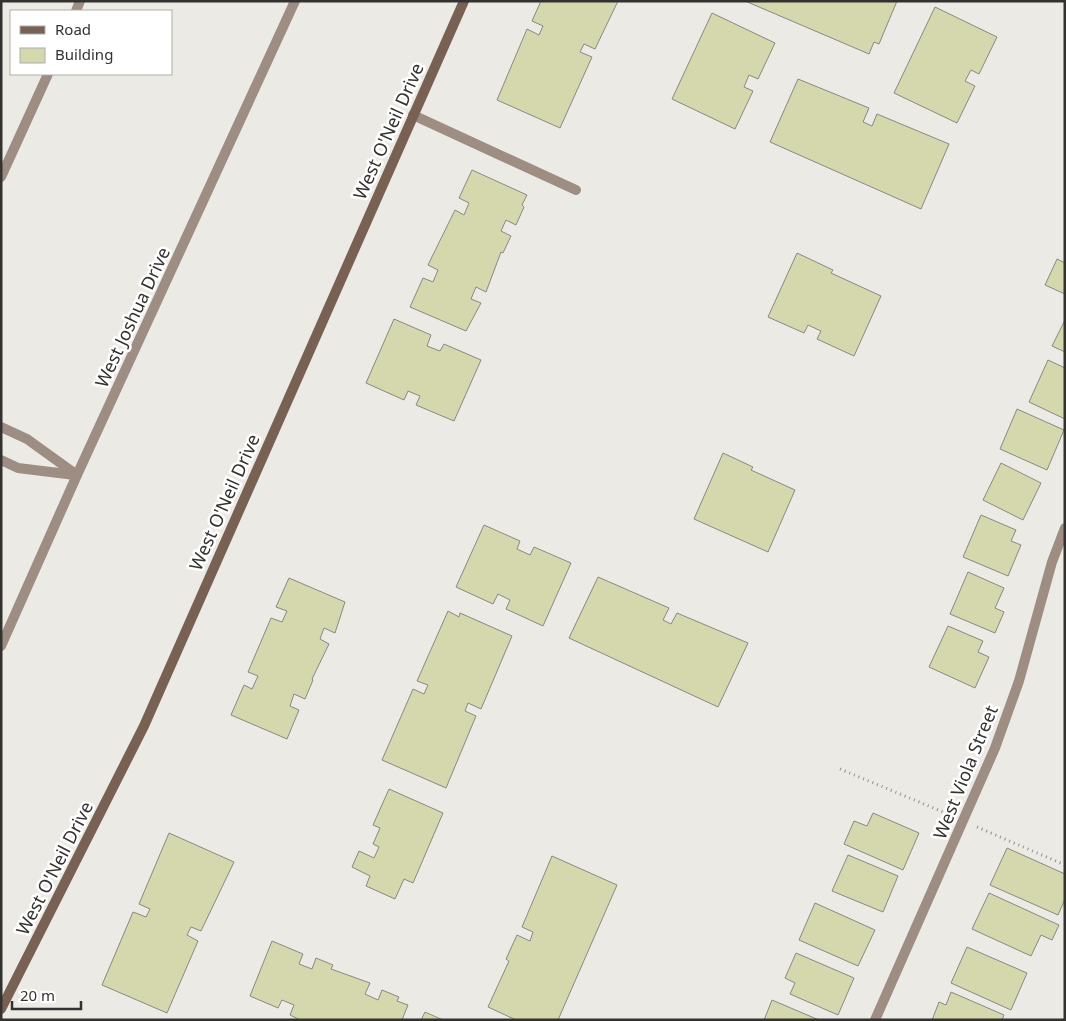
<svg xmlns="http://www.w3.org/2000/svg" width="1066" height="1021" font-family="'Noto Sans',sans-serif">
<style>
.building{fill:#d5d7ad;stroke:#888984}
.lines{fill:none;stroke-linecap:round;stroke-linejoin:round}
.path{stroke:#92908d;stroke-width:3;stroke-dasharray:1 4;stroke-linecap:butt}
.lane{stroke:#9e8d83;stroke-width:10}
.street{stroke:#9e8d83;stroke-width:10}
.secondary{stroke:#786052;stroke-width:10}
.labels{text-anchor:middle;dominant-baseline:central;stroke-width:5;stroke-linejoin:round;paint-order:stroke}
.street-label{font-size:18px;fill:#333230;stroke:#fff}
</style>
<rect width="100%" height="100%" fill="#eceae5"/>
<g class="building">
<polygon points="541,1 618,1 595,49 584,44 580,52 592,57 560,128 497,100 527,29 539,35 543,26 532,21"/>
<polygon points="745,1 897,1 879,44 874,42 869,54"/>
<polygon points="935,7 997,37 979,74 971,70 965,81 975,86 957,123 894,93"/>
<polygon points="712,13 775,43 758,79 749,75 744,87 753,91 735,129 672,99"/>
<polygon points="798,79 869,108 863,122 872,126 877,114 949,144 921,209 770,142"/>
<polygon points="472,170 527,195 522,205 524,207 516,225 506,220 501,231 511,236 503,253 501,252 486,292 476,287 471,299 481,303 466,331 410,307 423,278 433,282 438,270 428,265 455,210 464,215 469,203 459,198"/>
<polygon points="797,253 833,270 831,273 881,296 854,356 817,339 821,331 808,325 804,333 768,317"/>
<polygon points="1057,259 1065,263 1065,294 1045,285"/>
<polygon points="394,319 431,335 427,346 440,351 444,344 481,360 454,421 416,405 420,396 408,391 404,400 366,383"/>
<polygon points="1065,320 1065,352 1052,346"/>
<polygon points="1048,360 1065,368 1065,419 1029,402"/>
<polygon points="1017,409 1064,430 1047,470 1000,449"/>
<polygon points="723,453 753,467 751,470 795,490 768,552 694,519"/>
<polygon points="1001,463 1041,483 1023,520 983,500"/>
<polygon points="981,515 1016,530 1011,541 1021,545 1008,576 963,557"/>
<polygon points="484,525 520,541 517,549 530,555 534,547 571,563 543,626 506,609 510,600 498,594 493,604 456,587"/>
<polygon points="968,572 1004,588 995,608 1004,612 995,633 950,614"/>
<polygon points="598,577 669,608 663,620 671,624 677,613 748,643 718,707 569,638"/>
<polygon points="289,578 345,602 335,633 324,628 320,639 329,644 312,679 313,680 305,699 294,694 290,706 299,710 287,739 231,715 244,685 252,689 258,676 248,672 271,618 282,622 287,611 276,607"/>
<polygon points="448,611 459,617 460,613 512,636 481,709 468,703 465,711 476,716 446,788 382,760 413,689 424,694 428,685 417,681"/>
<polygon points="948,626 983,641 978,652 989,657 975,688 929,667"/>
<polygon points="389,789 443,813 413,883 404,879 395,899 366,886 370,876 352,867 359,851 374,858 379,847 373,844 380,828 373,825"/>
<polygon points="873,813 919,833 903,870 844,844 854,821 867,826"/>
<polygon points="169,833 234,862 201,931 191,927 187,935 198,941 167,1013 102,985 133,912 146,917 150,909 139,904"/>
<polygon points="1007,848 1065,874 1065,899 1058,915 990,885"/>
<polygon points="848,855 898,876 883,912 832,891"/>
<polygon points="552,856 617,885 558,1020 516,1020 488,1007 509,961 506,959 517,935 530,941 533,932 522,927"/>
<polygon points="989,893 1059,925 1052,940 1041,935 1031,956 972,929"/>
<polygon points="815,903 875,930 858,966 799,940"/>
<polygon points="272,941 303,954 299,964 312,969 316,958 333,965 331,969 370,983 365,994 378,1000 382,990 399,997 397,1001 408,1005 402,1020 300,1020 290,1015 294,1005 282,1000 278,1008 250,996"/>
<polygon points="967,947 1027,973 1011,1010 951,983"/>
<polygon points="796,953 854,978 838,1015 790,994 795,983 785,978"/>
<polygon points="951,992 1004,1015 1002,1020 932,1020 939,1002 946,1005"/>
<polygon points="772,1000 819,1020 764,1020"/>
<polygon points="425,1012 443,1020 421,1020"/>
</g>
<g class="lines">
<g class="path">
<polyline points="840,769 948,814"/>
<polyline points="977,827 1065,865"/>
</g>
<polyline class="lane" points="413,115 576,190"/>
<g class="street">
<polyline points="76,11 80,1"/>
<polyline points="1,177 48,74"/>
<polyline points="1,427 27,439 77,475"/>
<polyline points="1,460 18,468 75,475"/>
<polyline points="1,646 77,475 295,1"/>
<polyline points="875,1020 995,748 1019,681 1052,562 1065,528"/>
</g>
<polyline class="secondary" points="1,1009 144,726 464,1"/>
</g>
<g class="labels">
<g class="street-label">
<text transform="translate(388 131) rotate(-66)">West O'Neil Drive</text>
<text transform="translate(132 317) rotate(-65)">West Joshua Drive</text>
<text transform="translate(224 502) rotate(-66)">West O'Neil Drive</text>
<text transform="translate(965 772) rotate(-68)">West Viola Street</text>
<text transform="translate(54 868) rotate(-63)">West O'Neil Drive</text>
</g>
</g>
<rect width="1066" height="1021" fill="none" stroke="#333230" stroke-width="5"/>
<rect x="10" y="10" width="162" height="65" fill="#ffffff" stroke="#adadac"/>
<rect x="20" y="26" width="25" height="8" fill="#786052" stroke="#adadac"/>
<text x="55" y="35" font-size="15" fill="#333230">Road</text>
<rect x="20" y="48" width="25" height="15" fill="#d5d7ad" stroke="#adadac"/>
<text x="55" y="60" font-size="15" fill="#333230">Building</text>
<path d="M12 1001v8h69v-8" fill="none" stroke="#333230" stroke-width="2.5"/>
<text x="20" y="1001" font-size="15" fill="#333230" stroke="#ffffff" stroke-width="4" paint-order="stroke">20 m</text>
</svg>
